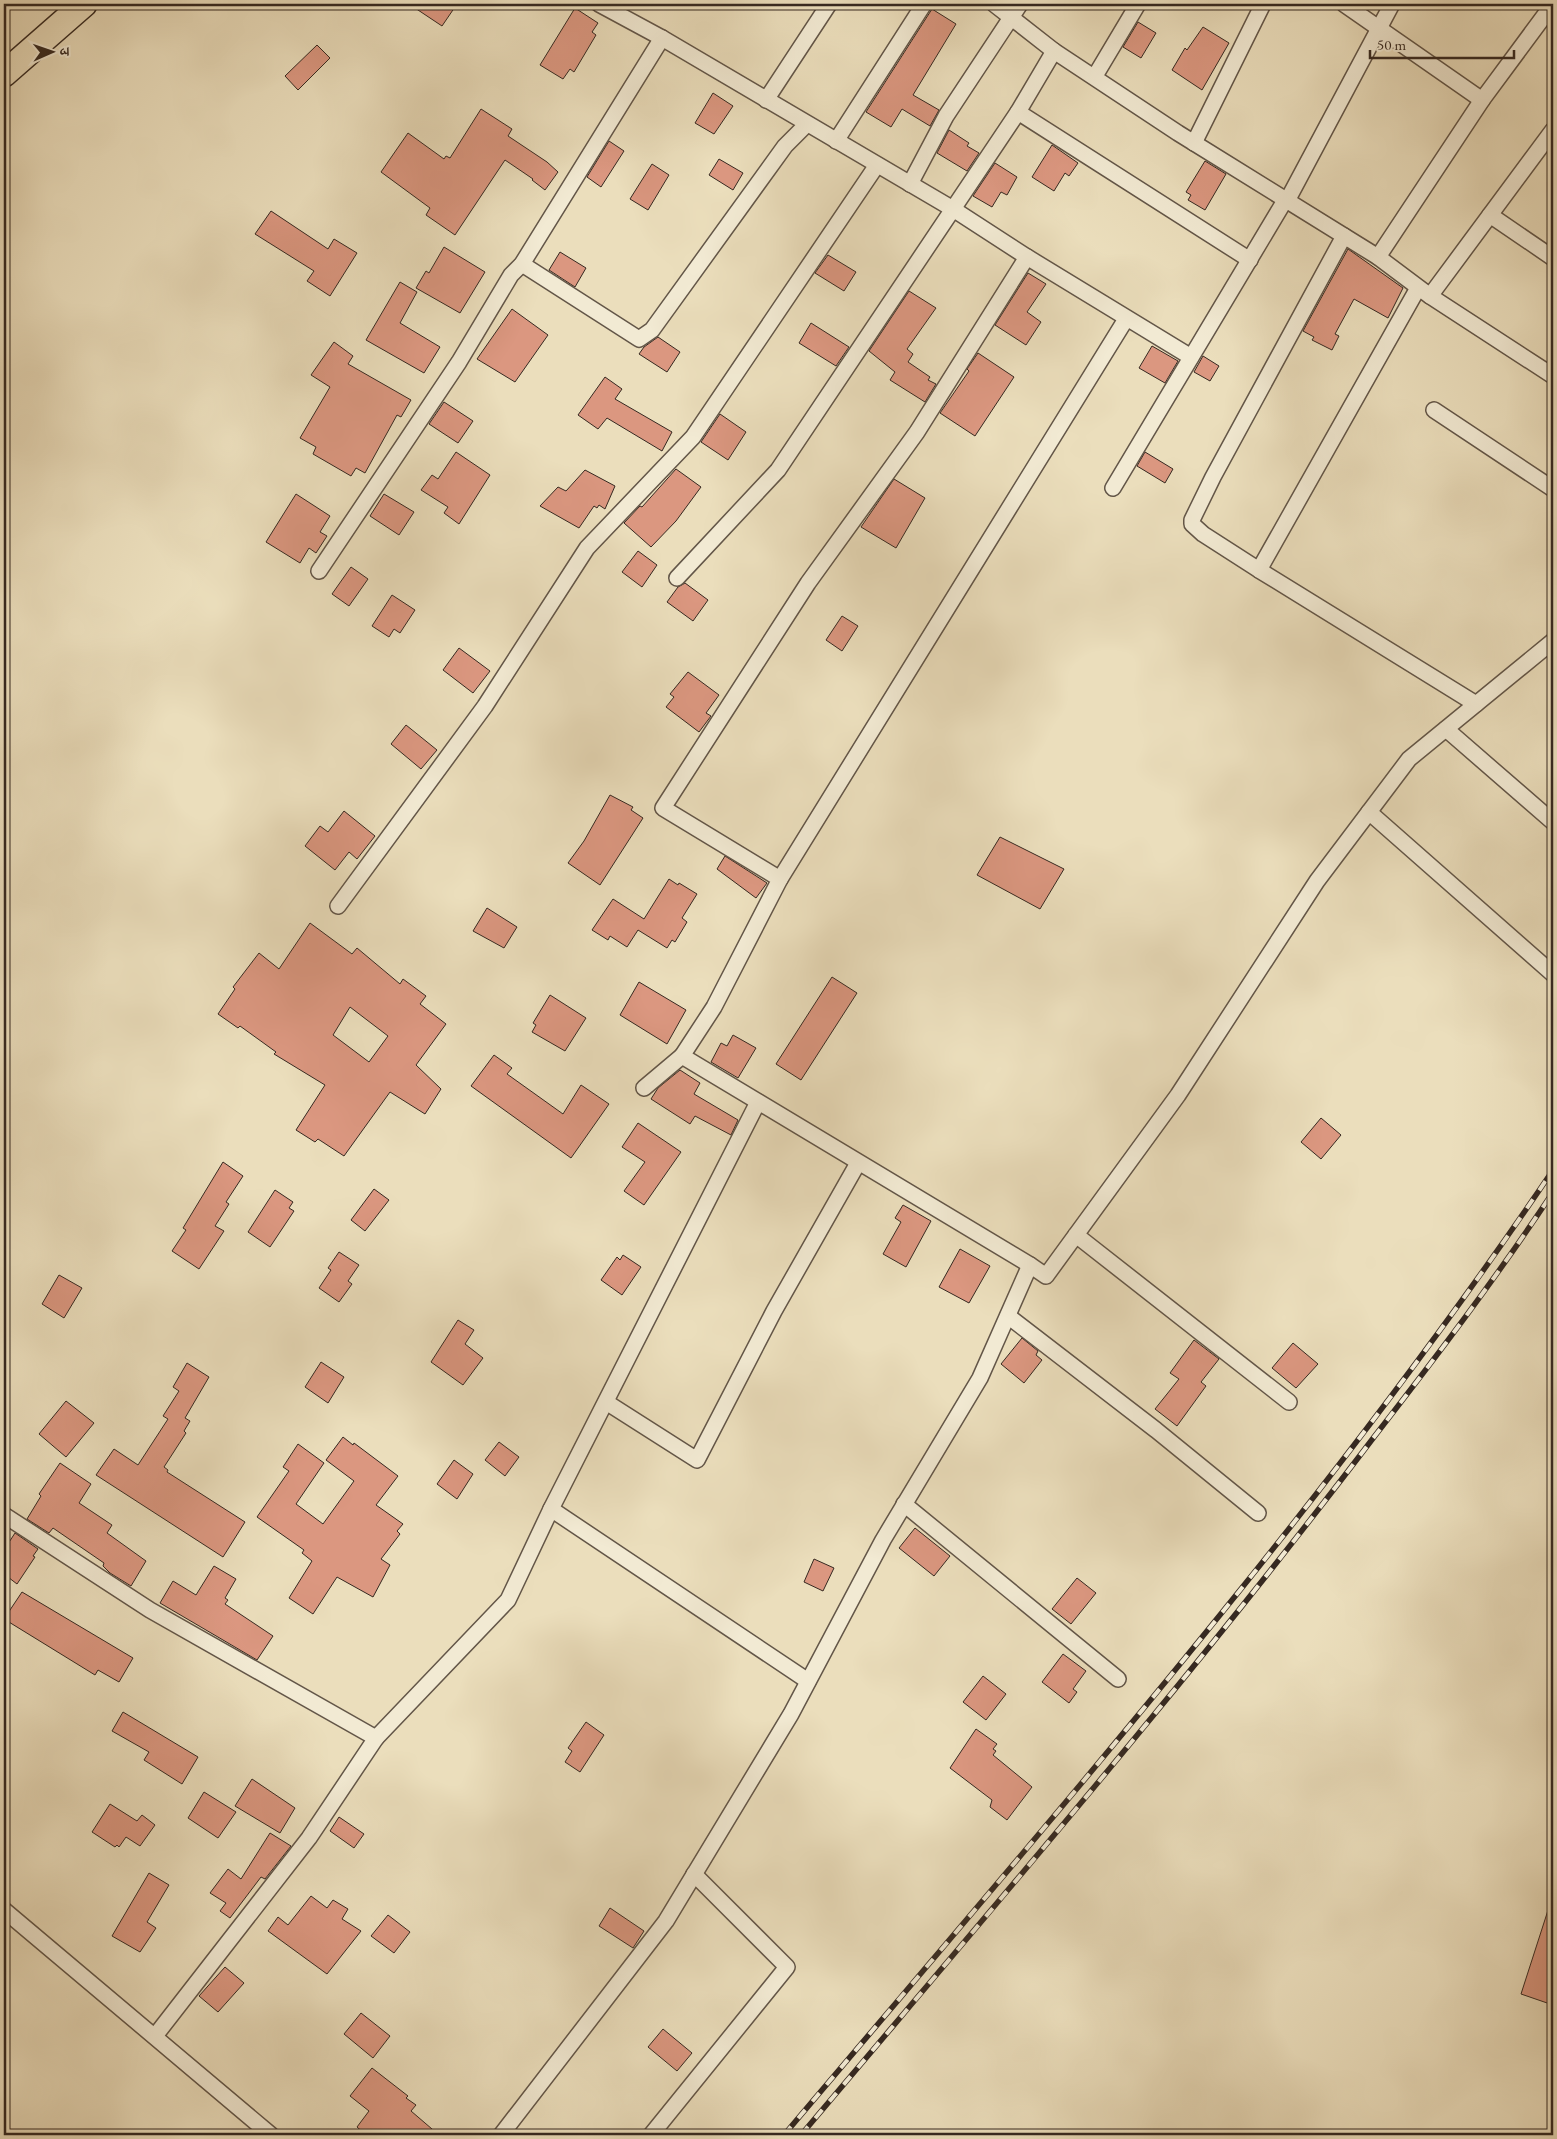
<svg xmlns="http://www.w3.org/2000/svg" width="1557" height="2139" font-family="'EB Garamond','Noto Serif Devanagari',serif">
<style>
.building{fill:#db9780;stroke:#362921;fill-rule:evenodd}
.lines{fill:none;stroke-linecap:round;stroke-linejoin:round}
.minor-casing{stroke:#635648;stroke-width:18}
.primary-casing{stroke:#362921;stroke-width:28}
.minor{stroke:#f2ead3;stroke-width:15}
.primary{stroke:#ebdebc;stroke-width:25}
.rail-casing{stroke:#362921;stroke-width:5.5}
.rail{stroke:#f2ead3;stroke-width:4;stroke-dasharray:11;stroke-linecap:butt}
</style>
<rect width="100%" height="100%" fill="#ebdebc"/>
<filter id="stains"><feTurbulence type="fractalNoise" baseFrequency=".004" numOctaves="4"/><feColorMatrix values="0 0 0 0 .2 0 0 0 0 .09 0 0 0 0 .02 0 0 0 .5 -.17"/></filter>
<radialGradient id="worn" r=".72"><stop offset=".6" stop-color="#630" stop-opacity="0"/><stop offset="1" stop-color="#630" stop-opacity=".3"/></radialGradient>
<g class="building">
<polygon points="409,4 457,4 442,26"/>
<polygon points="575,8 598,23 592,32 596,35 574,72 570,69 563,79 540,65"/>
<polygon points="932,9 956,24 913,95 939,110 930,126 902,109 891,127 866,112"/>
<polygon points="1138,22 1156,33 1141,58 1123,47"/>
<polygon points="1203,27 1229,43 1202,90 1172,70 1185,48 1187,50"/>
<polygon points="317,45 330,58 298,90 285,76"/>
<polygon points="713,93 733,106 714,134 695,123"/>
<polygon points="481,109 512,129 508,136 547,162 558,172 545,190 532,180 533,179 505,160 455,235 426,215 430,208 381,172 408,133 444,159 446,156 450,158"/>
<polygon points="949,130 969,143 967,146 979,153 967,171 937,153"/>
<polygon points="609,141 624,151 601,187 587,177"/>
<polygon points="1052,145 1078,163 1069,176 1065,173 1054,191 1032,177"/>
<polygon points="719,159 743,173 733,190 709,175"/>
<polygon points="1205,161 1226,174 1205,210 1188,200 1191,195 1186,192"/>
<polygon points="995,163 1017,177 1007,195 1001,192 992,207 973,196"/>
<polygon points="652,164 669,175 648,210 630,199"/>
<polygon points="271,211 328,249 334,239 357,253 330,296 307,281 314,271 255,234"/>
<polygon points="444,247 485,272 460,313 416,288 426,271 429,273"/>
<polygon points="1348,249 1403,288 1388,318 1354,299 1335,334 1339,336 1332,350 1312,340 1314,337 1303,331"/>
<polygon points="560,252 586,268 575,287 549,270"/>
<polygon points="828,255 856,272 844,291 815,273"/>
<polygon points="1028,273 1046,284 1027,312 1041,322 1026,345 995,325"/>
<polygon points="400,282 417,292 400,323 440,347 424,373 366,340"/>
<polygon points="909,291 936,308 907,349 913,354 908,362 930,377 928,380 936,384 925,402 890,380 895,372 869,351"/>
<polygon points="512,309 548,335 515,382 477,359"/>
<polygon points="811,323 849,347 836,366 799,343"/>
<polygon points="658,337 680,352 667,372 639,354 644,347"/>
<polygon points="334,342 353,356 348,364 411,400 401,417 397,415 365,473 356,468 351,476 313,454 316,447 300,438 330,387 311,375"/>
<polygon points="1152,346 1178,361 1165,383 1139,368"/>
<polygon points="978,353 1014,377 975,436 940,413 969,371 967,369"/>
<polygon points="1203,356 1219,366 1210,381 1194,372"/>
<polygon points="605,377 622,389 615,399 672,432 662,451 607,418 598,429 578,415"/>
<polygon points="444,402 473,421 458,443 429,424"/>
<polygon points="720,414 746,432 728,460 701,442"/>
<polygon points="456,452 490,475 459,524 444,513 448,507 421,490 432,475 438,479"/>
<polygon points="1145,452 1173,469 1165,483 1137,466"/>
<polygon points="676,469 701,487 676,521 651,547 624,523 640,506 642,507"/>
<polygon points="585,470 615,486 605,509 599,505 597,508 594,506 579,528 540,506 558,487 566,491"/>
<polygon points="894,479 925,498 896,548 861,527"/>
<polygon points="296,494 330,516 320,532 327,536 316,553 309,548 300,563 266,542"/>
<polygon points="384,494 414,512 399,535 370,516"/>
<polygon points="638,551 657,565 642,587 622,572"/>
<polygon points="351,567 368,579 349,606 332,594"/>
<polygon points="685,583 708,600 693,621 667,602 678,587"/>
<polygon points="392,595 415,610 400,633 394,629 389,637 372,626"/>
<polygon points="842,616 858,626 842,651 826,640"/>
<polygon points="459,648 490,671 473,693 443,670"/>
<polygon points="688,672 719,695 706,713 711,716 699,732 666,707 674,697 670,694"/>
<polygon points="406,725 437,750 421,769 391,744"/>
<polygon points="610,795 633,807 631,810 643,818 600,885 568,863 584,841"/>
<polygon points="344,811 375,836 357,859 349,852 335,870 305,846 320,826 328,832"/>
<polygon points="1000,837 1064,869 1040,909 977,875"/>
<polygon points="725,856 767,883 756,898 717,869"/>
<polygon points="669,879 678,885 679,883 697,894 682,918 687,922 675,942 672,940 667,948 638,930 627,947 610,936 608,940 592,930 613,899 644,919"/>
<polygon points="487,908 517,927 504,948 473,931"/>
<path d="M 310,923 L 352,954 L 357,948 L 400,984 L 403,979 L 426,996 L 420,1004 L 446,1024 L 416,1065 L 441,1089 L 425,1114 L 390,1092 L 344,1156 L 318,1139 L 315,1142 L 296,1130 L 325,1085 L 274,1054 L 276,1052 L 240,1026 L 238,1028 L 218,1014 L 235,989 L 233,987 L 259,953 L 279,969 ZM 350,1007 L 388,1036 L 369,1062 L 333,1035 Z"/>
<polygon points="832,977 857,993 801,1080 776,1064"/>
<polygon points="639,982 686,1010 667,1044 620,1015"/>
<polygon points="550,995 586,1018 565,1051 532,1032 536,1025 533,1023"/>
<polygon points="733,1035 756,1048 738,1078 711,1062 721,1043 727,1046"/>
<polygon points="494,1055 512,1068 507,1074 563,1114 581,1085 609,1104 571,1158 471,1086"/>
<polygon points="680,1070 700,1083 694,1094 738,1120 731,1135 695,1116 690,1124 651,1099 658,1088"/>
<polygon points="1321,1118 1341,1135 1321,1159 1301,1142"/>
<polygon points="638,1123 681,1152 644,1205 624,1191 645,1162 622,1147"/>
<polygon points="223,1162 243,1176 226,1202 229,1204 215,1226 224,1231 199,1269 172,1251 186,1230 183,1228"/>
<polygon points="374,1189 389,1200 365,1231 351,1220"/>
<polygon points="275,1190 293,1202 289,1208 294,1211 270,1247 248,1232"/>
<polygon points="903,1205 931,1221 906,1267 883,1254 901,1222 895,1218"/>
<polygon points="960,1249 990,1266 969,1303 939,1287"/>
<polygon points="339,1252 359,1265 348,1281 352,1284 339,1302 319,1288 331,1270 328,1268"/>
<polygon points="623,1255 641,1267 622,1295 601,1280 617,1257 620,1260"/>
<polygon points="59,1275 82,1288 64,1318 42,1304"/>
<polygon points="458,1320 474,1330 465,1344 483,1358 463,1385 431,1362"/>
<polygon points="1022,1338 1038,1351 1036,1355 1042,1360 1024,1383 1001,1364"/>
<polygon points="1194,1340 1219,1359 1201,1382 1206,1386 1177,1426 1155,1409 1179,1379 1170,1373"/>
<polygon points="1293,1343 1318,1364 1296,1388 1272,1368"/>
<polygon points="321,1362 344,1377 328,1403 305,1387"/>
<polygon points="187,1363 209,1377 185,1418 190,1421 184,1431 186,1433 164,1467 168,1470 167,1472 245,1522 223,1557 96,1475 114,1449 138,1465 168,1419 163,1416 179,1391 173,1387"/>
<polygon points="66,1401 94,1423 66,1457 39,1434"/>
<polygon points="343,1437 353,1445 354,1443 398,1476 376,1505 403,1524 397,1531 400,1534 381,1559 390,1565 373,1597 337,1577 313,1614 289,1598 312,1561 302,1553 304,1550 257,1517 289,1471 283,1467 298,1444 324,1463 296,1504 323,1524 354,1481 326,1460"/>
<polygon points="499,1442 519,1457 505,1476 485,1460"/>
<polygon points="454,1460 473,1474 457,1499 437,1484"/>
<polygon points="60,1463 91,1484 79,1503 112,1525 107,1533 146,1561 131,1586 110,1573 103,1566 104,1563 53,1528 49,1533 27,1519 41,1496 39,1494"/>
<polygon points="915,1528 950,1556 934,1576 899,1548"/>
<polygon points="15,1533 38,1549 33,1556 35,1557 17,1584 4,1574 4,1550"/>
<polygon points="814,1559 834,1568 823,1591 804,1582"/>
<polygon points="214,1566 236,1579 225,1598 228,1600 225,1604 273,1636 257,1660 160,1603 173,1581 196,1595"/>
<polygon points="1077,1578 1096,1593 1071,1624 1052,1609"/>
<polygon points="22,1592 133,1658 119,1682 98,1670 95,1675 4,1619"/>
<polygon points="1063,1654 1086,1671 1073,1689 1077,1692 1069,1703 1042,1682"/>
<polygon points="983,1676 1006,1694 986,1720 963,1702"/>
<polygon points="123,1712 198,1757 182,1784 144,1760 149,1752 112,1731"/>
<polygon points="586,1722 604,1735 580,1772 565,1762 572,1751 568,1748"/>
<polygon points="976,1729 997,1744 993,1749 996,1751 993,1755 1032,1787 1007,1820 990,1807 992,1800 950,1768"/>
<polygon points="252,1779 295,1808 280,1833 235,1806"/>
<polygon points="204,1792 236,1812 218,1838 188,1818"/>
<polygon points="110,1804 137,1821 142,1815 155,1825 140,1846 126,1837 119,1847 117,1845 115,1847 92,1832"/>
<polygon points="339,1817 364,1834 354,1848 330,1831"/>
<polygon points="270,1833 291,1846 265,1879 261,1877 230,1918 220,1911 226,1903 210,1893 228,1869 241,1879"/>
<polygon points="149,1873 169,1885 147,1922 156,1928 140,1952 112,1936"/>
<polygon points="311,1896 327,1908 333,1900 348,1909 342,1919 361,1931 327,1974 268,1931 278,1917 288,1925"/>
<polygon points="1550,1904 1553,1905 1553,2005 1521,1994"/>
<polygon points="610,1908 644,1931 633,1948 599,1926"/>
<polygon points="388,1915 410,1932 394,1953 371,1936"/>
<polygon points="225,1967 244,1983 218,2012 199,1996"/>
<polygon points="361,2013 390,2036 373,2058 344,2034"/>
<polygon points="663,2029 692,2053 677,2071 648,2047"/>
<polygon points="372,2068 408,2096 406,2098 416,2105 411,2111 439,2135 366,2135 357,2127 369,2111 350,2096"/>
</g>
<g class="lines">
<g class="minor-casing">
<g id="minor">
<polyline points="599,4 662,38 953,209 1027,257 917,432 808,583 663,808 780,879 714,1007 682,1056"/>
<polyline points="994,4 1054,51 1178,133 1378,257"/>
<polyline points="1344,4 1482,100 1553,4"/>
<polyline points="1095,76 1138,4"/>
<polyline points="766,100 829,4"/>
<polyline points="1482,100 1378,257 1430,296 1553,130"/>
<polyline points="1018,112 1054,51"/>
<polyline points="836,141 924,4"/>
<polyline points="1194,143 1263,4"/>
<polyline points="910,184 946,116 1020,4"/>
<polyline points="1490,215 1553,258"/>
<polyline points="1027,257 1191,357"/>
<polyline points="522,264 639,339 652,330 785,146 807,124"/>
<polyline points="1418,288 1259,570 1476,704"/>
<polyline points="1430,296 1553,376"/>
<polyline points="1434,410 1553,489"/>
<polyline points="1113,488 1284,202 1287,201 1392,4"/>
<polyline points="1259,570 1203,534 1192,524 1192,520 1213,477 1344,236"/>
<polyline points="319,571 459,362 511,275 522,264 662,38"/>
<polyline points="677,578 778,470 1018,112 1250,260"/>
<polyline points="1446,729 1553,822"/>
<polyline points="1369,812 1553,974"/>
<polyline points="780,879 1126,319"/>
<polyline points="338,906 485,706 587,548 693,437 877,165"/>
<polyline points="644,1088 682,1056 1030,1265"/>
<polyline points="758,1102 551,1509 808,1681"/>
<polyline points="1076,1235 1289,1402"/>
<polyline points="1008,1316 1156,1430 1258,1513"/>
<polyline points="606,1402 697,1460 774,1311 858,1163"/>
<polyline points="904,1504 1118,1679"/>
<polyline points="4,1515 150,1610 376,1738 508,1600 551,1509"/>
<polyline points="4,1910 271,2135"/>
<polyline points="155,2036 309,1838 376,1738"/>
<polyline points="501,2135 666,1921 791,1714 883,1540 980,1378 1030,1265 1046,1276 1178,1095 1317,881 1409,759 1553,641"/>
<polyline points="651,2135 787,1967 694,1874"/>
</g>
</g>
<g class="primary-casing">
<polyline id="primary" points="4,74 84,4"/>
</g>
<use href="#minor" class="minor"/>
<use href="#primary" class="primary"/>
<g class="rail-casing">
<g id="rail">
<path d="M 784,2135 C 1048,1822 1324,1509 1553,1170"/>
<path d="M 801,2135 C 995,1905 1192,1677 1374,1437 C 1436,1357 1497,1277 1553,1192"/>
</g>
</g>
<use href="#rail" class="rail"/>
</g>
<rect width="1557" height="2139" fill="none" stroke="#ebdebc" stroke-width="20"/>
<rect x="5" y="5" width="1547" height="2129" fill="none" stroke="#362921" stroke-width="2.5"/>
<rect x="10" y="10" width="1537" height="2119" fill="none" stroke="#362921"/>
<g transform="translate(52 52) rotate(88)" stroke="#f2ead3" stroke-width="4" paint-order="stroke">
<path d="M0-4L9 19L0 12L-9 19Z" fill="#362921"/>
<text y="-8" font-size="14" font-weight="bold" text-anchor="middle" fill="#362921">उ</text>
</g>
<path d="M1370 50v8h144v-8" fill="none" stroke="#362921" stroke-width="2.5"/>
<text x="1377" y="50" font-size="15" fill="#362921" stroke="#f2ead3" stroke-width="4" paint-order="stroke">50 m</text>
<rect width="100%" height="100%" filter="url(#stains)"/>
<rect width="100%" height="100%" fill="url(#worn)"/>
</svg>
